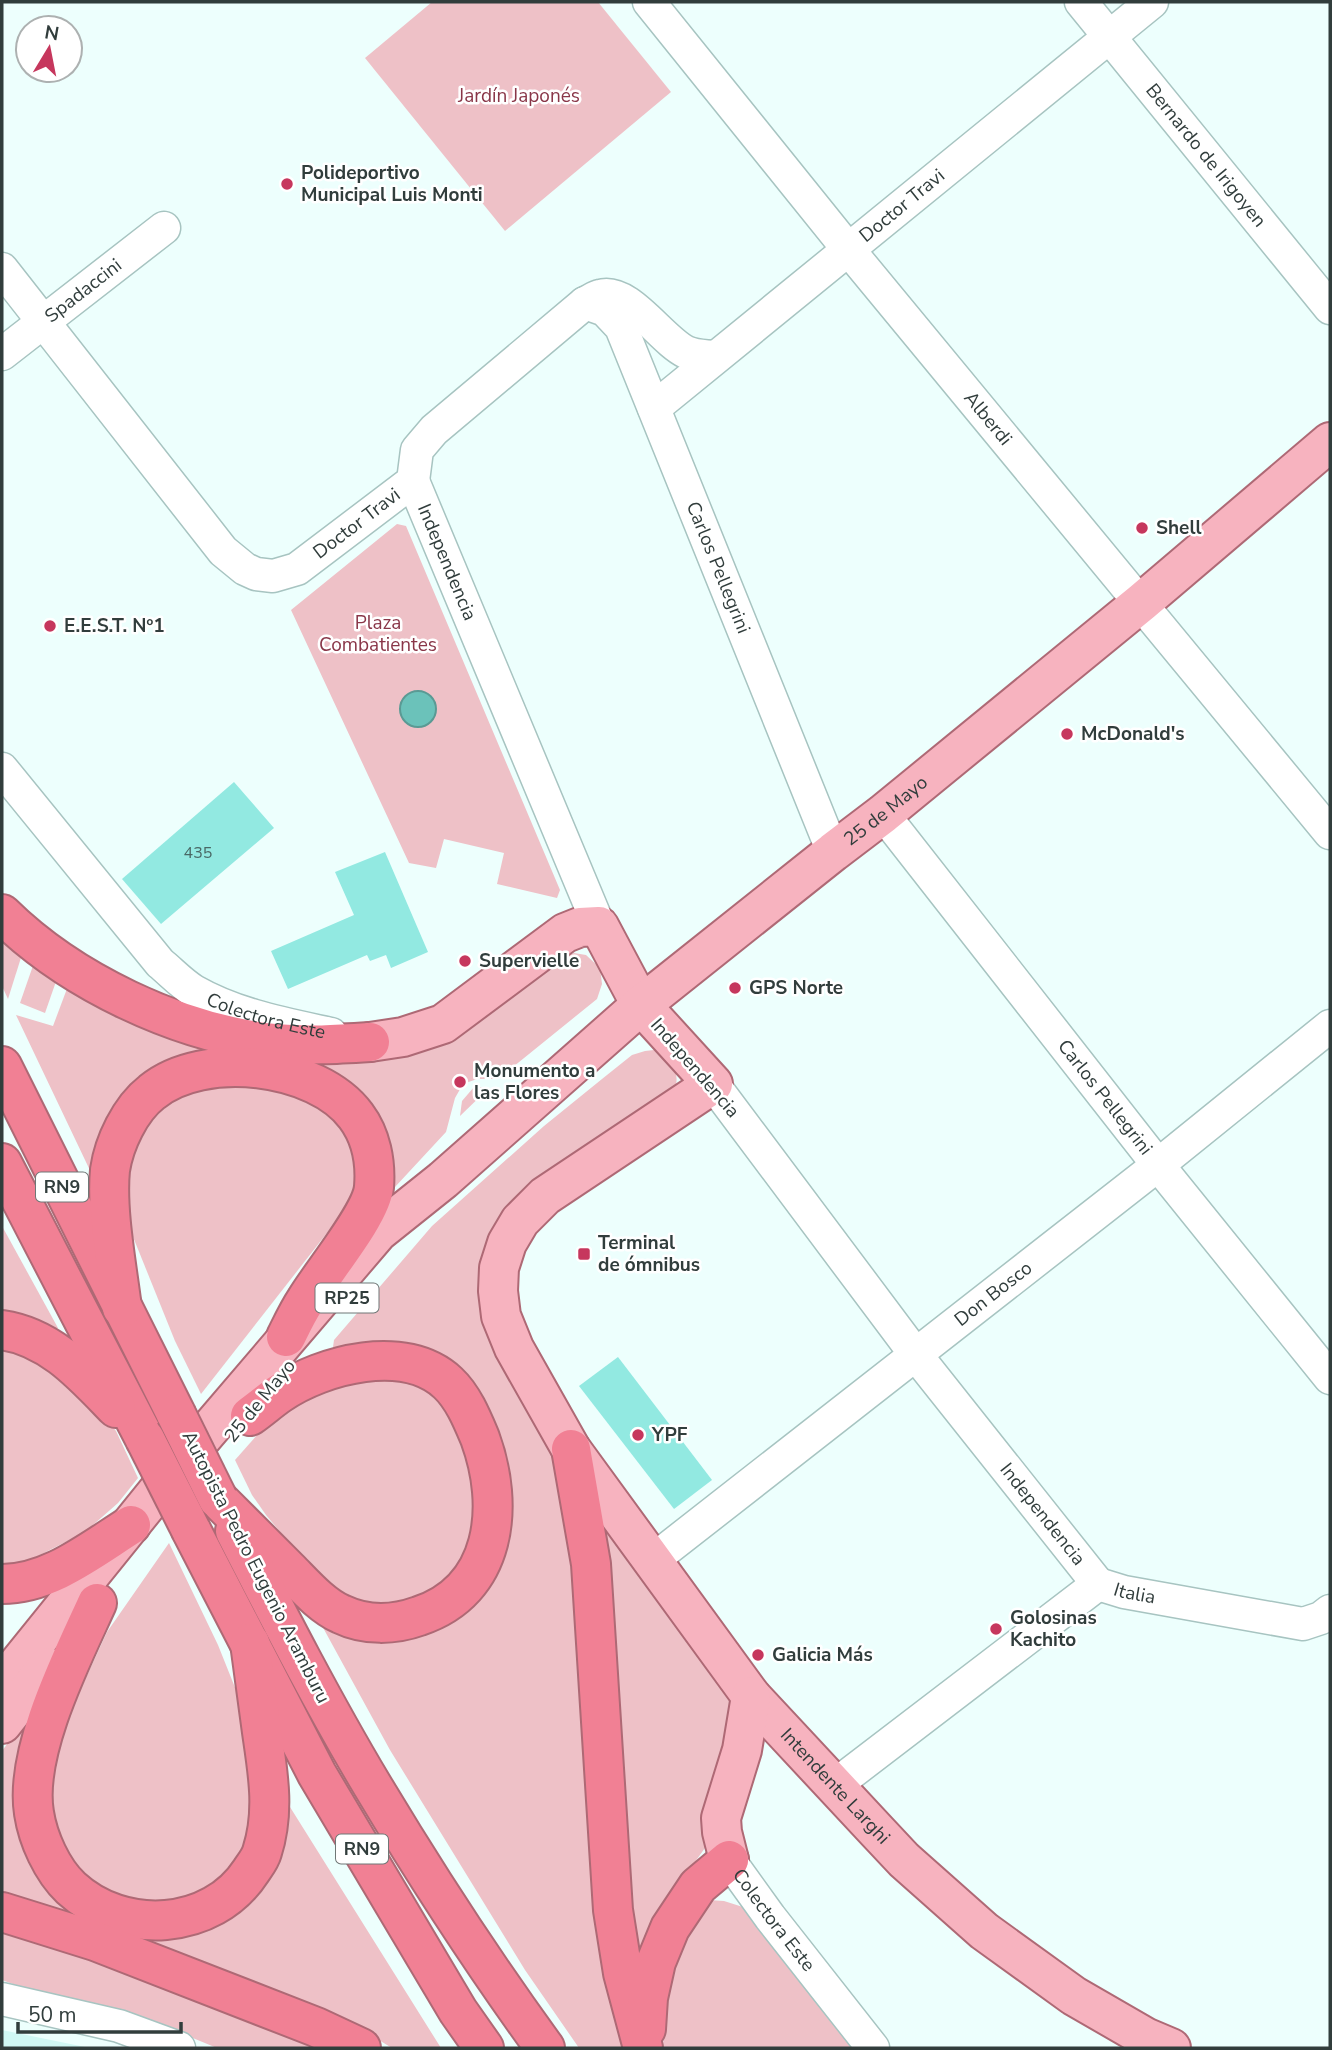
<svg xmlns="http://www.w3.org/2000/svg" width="1332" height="2050" font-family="'Nunito Sans',sans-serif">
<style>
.built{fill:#d0f8f4}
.green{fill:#eec1c7}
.water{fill:#6bc2ba;stroke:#5a9a94;stroke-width:2}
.building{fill:#92e9e1}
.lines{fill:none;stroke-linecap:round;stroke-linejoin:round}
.minor-casing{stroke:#a7c4c1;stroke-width:35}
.major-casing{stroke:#ae6975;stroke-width:42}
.highway-casing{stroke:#ae6975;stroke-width:42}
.minor{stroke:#fff;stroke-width:32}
.major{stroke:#f7b3bf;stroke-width:38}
.highway{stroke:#f18094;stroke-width:38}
.highway-bridge-casing{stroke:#ae6975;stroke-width:42;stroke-linecap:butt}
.highway-bridge{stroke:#f18094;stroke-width:38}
.poi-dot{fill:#c6375d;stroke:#fff;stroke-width:2.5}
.labels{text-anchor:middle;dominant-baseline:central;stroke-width:5;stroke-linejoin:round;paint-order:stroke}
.number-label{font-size:16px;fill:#496865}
.shield{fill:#fff;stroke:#6f7776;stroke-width:2}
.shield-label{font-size:18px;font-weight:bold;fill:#313d3c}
.park-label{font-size:19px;fill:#893648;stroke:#fff}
.street-label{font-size:19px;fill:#313d3c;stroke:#fff}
.poi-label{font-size:19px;font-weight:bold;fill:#313d3c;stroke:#fff;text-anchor:start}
</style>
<rect width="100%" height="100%" fill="#edfffd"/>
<polygon class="built" points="2,2030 90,2048 92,2048 2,2048"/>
<g class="green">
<polygon points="432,2 598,2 671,92 505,231 365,58"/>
<polygon points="397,524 406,526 560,890 557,898 497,884 504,853 444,839 436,868 409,863 291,610"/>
<polygon points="2,925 24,948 8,999 2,986"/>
<polygon points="574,953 586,955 600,968 602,984 597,999 498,1079 477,1079 463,1084 455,1098 446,1132 395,1187 386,1192 374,1112 352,1084 314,1063 198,1054 96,1183 16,1015 53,1026 71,978 317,1053"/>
<polygon points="36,957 60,970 45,1013 20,1003"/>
<path d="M 654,1050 C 673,1056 680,1072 675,1090 L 491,1244 L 558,1454 L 635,2048 L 579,2048 L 525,1970 L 390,1750 L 315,1613 L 356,1625 L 482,1580 L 480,1401 L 336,1351 L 333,1347 L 334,1340 L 432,1226 L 544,1126 L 602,1079 L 632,1055 L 645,1051 Z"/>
<polygon points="286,1082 355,1133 359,1192 201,1394 175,1341 125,1217 123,1203 136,1134 183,1085"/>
<polygon points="474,1087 489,1088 460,1116 462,1101"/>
<polygon points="2,1226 58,1328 51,1329 2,1313"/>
<polygon points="2,1340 24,1347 108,1421 116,1431 138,1478 118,1503 85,1532 38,1556 23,1569 2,1572"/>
<polygon points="413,1372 460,1411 486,1524 440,1597 365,1608 328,1589 266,1515 252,1495 235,1460 280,1409 313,1391"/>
<polygon points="595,1506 730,1692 733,1719 712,1838 673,1893 638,1969"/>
<polygon points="169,1543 218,1645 238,1695 261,1824 235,1871 181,1907 108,1896 63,1862 43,1774 58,1713 72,1708 107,1632"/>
<polygon points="32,1710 30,1752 67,1893 214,1916 285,1809 290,1807 441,2048 392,2048 369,2034 2,1898 2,1751"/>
<polygon points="709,1900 724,1901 746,1908 859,2048 663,2048 666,1969"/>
<polygon points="2,1921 349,2048 217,2048 154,2022 102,2005 24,1988 2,1980"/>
</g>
<circle class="water" cx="418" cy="709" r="18"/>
<g class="building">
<polygon points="234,782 274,828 161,924 122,879"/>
<polygon points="385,852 428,952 391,968 386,955 370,961 367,955 288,989 271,951 354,915 335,872"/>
<polygon points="618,1357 712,1480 674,1509 579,1386"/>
</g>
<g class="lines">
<g class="minor-casing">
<g id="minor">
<path id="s1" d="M 649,2 L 848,249 L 1330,833"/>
<path id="s2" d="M 1081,2 L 1330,308"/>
<path id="s3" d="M 2,269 L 223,551 L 245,569 L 256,574 L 273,576 L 297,569 L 413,481 L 417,450 L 434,430 L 585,303 C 590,301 595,297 600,296 C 628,287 661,340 686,352 C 694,356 705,356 713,357"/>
<path id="s4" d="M 585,303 L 605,310 L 621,327 L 833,852"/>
<path id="s5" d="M 2,354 L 164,228"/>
<path id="s6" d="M 654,408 L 1152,2"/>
<path id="s7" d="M 413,481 L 599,926"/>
<path id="s8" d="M 2,769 L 160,963 C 171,972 182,984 194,991 C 236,1015 285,1024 331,1034"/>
<path id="s9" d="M 883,814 L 1158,1165 L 1330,1378"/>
<path id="s10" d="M 713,1084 L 916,1355 L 1098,1584"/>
<path id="s11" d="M 653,1560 L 1158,1165 L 1330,1026"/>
<path id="s12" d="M 1098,1584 L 1124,1592 L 1303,1624 L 1321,1618 L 1330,1611"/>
<polyline points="834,1786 1098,1584"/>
<path id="s13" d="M 729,1860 L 770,1917 L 873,2048"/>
<polyline points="2,1999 119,2026 179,2048"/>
</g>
</g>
<g class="major-casing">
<g id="major">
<path id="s14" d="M 370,1042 L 403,1037 L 443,1024 L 565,933 L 580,927 L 599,926 L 641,1005 L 713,1084 L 545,1196 L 520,1221 L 507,1243 L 499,1268 L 498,1291 L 501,1316 L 514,1348 L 571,1449 L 751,1696 L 874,1828 L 904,1860 L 984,1931 L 1074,1996 L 1145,2037 L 1171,2048"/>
<path id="s15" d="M 2,1684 L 178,1466 L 378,1232 L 443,1180 L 641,1005 L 833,852 L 883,814 L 1142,602 L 1330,442"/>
<polyline points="2,1724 47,1667"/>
<polyline points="729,1860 722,1832 721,1818 742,1750 751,1696"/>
</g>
</g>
<g class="highway-casing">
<g id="highway">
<path d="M 2,914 C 70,981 178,1033 274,1043 C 306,1046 338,1044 370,1042"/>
<polyline points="2,1066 176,1414"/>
<polyline points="2,1163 145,1439"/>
<path d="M 122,1308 C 117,1267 106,1211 110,1170 C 114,1143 130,1109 152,1092 C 203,1050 317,1063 356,1116 C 371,1136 376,1162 374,1187 C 372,1214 322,1273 306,1300 C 298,1312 292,1325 286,1337"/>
<path d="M 2,1330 C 51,1337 84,1375 116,1408"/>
<polyline points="571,1449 591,1564 613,1910 623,1973 643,2048"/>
<path d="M 218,1499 C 241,1522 265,1546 289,1570 C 304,1585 321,1605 341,1614 C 366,1626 394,1625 419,1616 C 497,1590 505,1506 480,1438 C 472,1419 463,1397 448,1383 C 405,1343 323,1364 279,1394 C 269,1401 260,1409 250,1416"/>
<polyline points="191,1530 317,1774 458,2011 484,2048"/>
<path d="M 235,1531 C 279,1617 323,1703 372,1785 C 426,1875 483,1963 545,2048"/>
<path d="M 2,1584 C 50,1584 91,1550 131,1525"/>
<path d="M 97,1603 C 72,1658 24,1752 34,1813 C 38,1839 52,1870 71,1888 C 123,1936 212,1931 251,1871 C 255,1865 260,1859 262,1852 C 275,1812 268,1773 262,1732 C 258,1703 254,1673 250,1643"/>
<polyline points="2,1912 95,1941 316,2027 361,2048"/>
<polyline points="646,2029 648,1998 656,1962 670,1928 698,1886 729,1860"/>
</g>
</g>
<use href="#minor" class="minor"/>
<use href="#major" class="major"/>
<use href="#highway" class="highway"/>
<g class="highway-bridge-casing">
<g id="highway-bridge">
<polyline points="176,1414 218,1499"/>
<polyline points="145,1439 191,1530"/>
</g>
</g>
<use href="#highway-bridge" class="highway-bridge"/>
</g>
<g class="poi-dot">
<circle cx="287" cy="184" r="7"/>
<circle cx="1142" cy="528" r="7"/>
<circle cx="50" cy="626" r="7"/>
<circle cx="1067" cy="734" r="7"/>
<circle cx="465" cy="961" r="7"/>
<circle cx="735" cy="988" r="7"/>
<circle cx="460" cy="1082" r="7"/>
<rect x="577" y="1247" width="14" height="14" rx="3.5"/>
<circle cx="638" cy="1435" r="7"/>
<circle cx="996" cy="1629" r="7"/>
<circle cx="758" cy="1655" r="7"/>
</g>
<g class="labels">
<g class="number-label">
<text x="198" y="853">435</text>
</g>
<g class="shield">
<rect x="36" y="1172.5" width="52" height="29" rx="5"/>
<rect x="315.5" y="1283.5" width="63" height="29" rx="5"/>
<rect x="336" y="1834.5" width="52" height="29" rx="5"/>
</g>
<g class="shield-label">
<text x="62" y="1187">RN9</text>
<text x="347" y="1298">RP25</text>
<text x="362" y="1849">RN9</text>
</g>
<g class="park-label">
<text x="519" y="96">Jardín Japonés</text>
<text x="378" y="623">Plaza<tspan x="378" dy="22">Combatientes</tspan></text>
</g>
<g class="street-label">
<text stroke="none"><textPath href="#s2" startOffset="198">Bernardo de Irigoyen</textPath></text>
<text stroke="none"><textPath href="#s6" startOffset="320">Doctor Travi</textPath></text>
<text stroke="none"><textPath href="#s5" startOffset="103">Spadaccini</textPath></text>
<text stroke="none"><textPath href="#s1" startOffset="537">Alberdi</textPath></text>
<text stroke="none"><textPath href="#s3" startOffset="516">Doctor Travi</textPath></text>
<text stroke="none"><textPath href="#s7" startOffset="88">Independencia</textPath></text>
<text stroke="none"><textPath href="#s4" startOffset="304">Carlos Pellegrini</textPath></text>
<text stroke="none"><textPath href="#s15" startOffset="1248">25 de Mayo</textPath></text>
<text stroke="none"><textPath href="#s8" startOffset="371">Colectora Este</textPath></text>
<text transform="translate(695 1068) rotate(49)">Independencia</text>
<text stroke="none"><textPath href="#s9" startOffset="360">Carlos Pellegrini</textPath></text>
<text stroke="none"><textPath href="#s11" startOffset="432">Don Bosco</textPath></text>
<text transform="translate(260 1401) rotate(-51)">25 de Mayo</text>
<text stroke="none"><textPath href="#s10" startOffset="542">Independencia</textPath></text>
<text transform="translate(256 1567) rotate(63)">Autopista Pedro Eugenio Aramburu</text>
<text stroke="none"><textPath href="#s12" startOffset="38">Italia</textPath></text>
<text stroke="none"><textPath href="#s14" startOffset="1376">Intendente Larghi</textPath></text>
<text stroke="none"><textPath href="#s13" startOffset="75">Colectora Este</textPath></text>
</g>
<g class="poi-label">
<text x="301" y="173">Polideportivo<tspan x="301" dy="22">Municipal Luis Monti</tspan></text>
<text x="1156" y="528">Shell</text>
<text x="64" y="626">E.E.S.T. Nº1</text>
<text x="1081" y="734">McDonald's</text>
<text x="479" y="961">Supervielle</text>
<text x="749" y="988">GPS Norte</text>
<text x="474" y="1071">Monumento a<tspan x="474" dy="22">las Flores</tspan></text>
<text x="598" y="1243">Terminal<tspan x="598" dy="22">de ómnibus</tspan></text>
<text x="652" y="1435">YPF</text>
<text x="1010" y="1618">Golosinas<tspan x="1010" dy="22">Kachito</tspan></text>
<text x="772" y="1655">Galicia Más</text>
</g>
</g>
<rect width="1332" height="2050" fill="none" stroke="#313d3c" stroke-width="7"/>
<g transform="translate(49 49) rotate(10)"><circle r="33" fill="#ffffff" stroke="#adb1b1" stroke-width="2"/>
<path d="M0-5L12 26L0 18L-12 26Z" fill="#c6375d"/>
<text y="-10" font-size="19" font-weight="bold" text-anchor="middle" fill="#313d3c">N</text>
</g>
<path d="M18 2022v10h163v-10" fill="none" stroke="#313d3c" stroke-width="3.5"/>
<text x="28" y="2022" font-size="21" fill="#313d3c" stroke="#ffffff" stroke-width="5" paint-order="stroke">50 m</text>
</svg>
